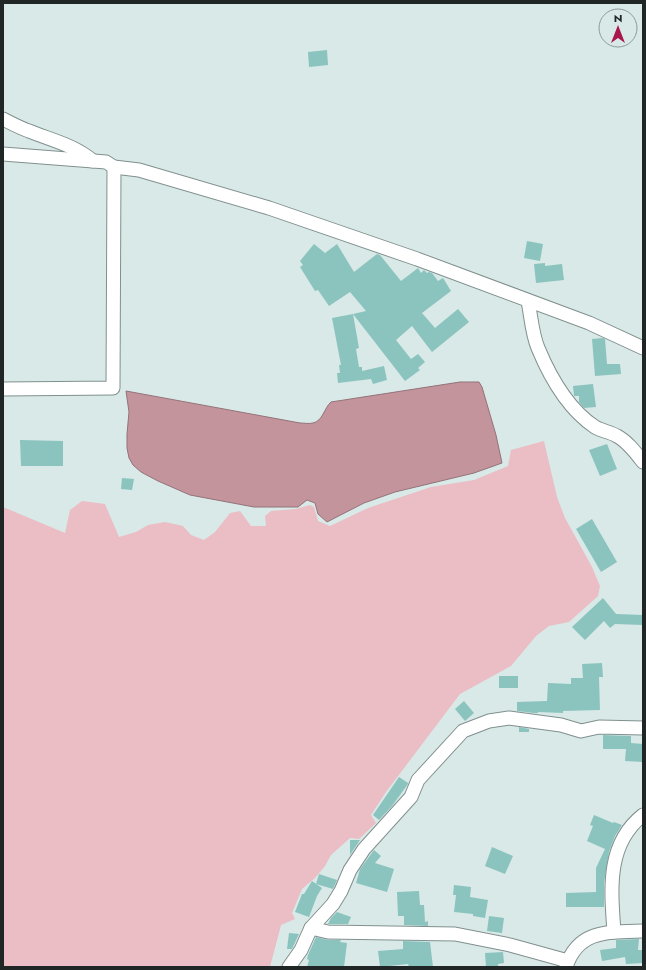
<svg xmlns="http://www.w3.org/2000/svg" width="646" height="970" font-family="Jost,sans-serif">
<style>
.green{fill:#ebbdc5}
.water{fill:#c4949d;stroke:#937379}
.building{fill:#8bc4be}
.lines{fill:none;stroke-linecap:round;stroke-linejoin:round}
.street-casing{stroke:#80908e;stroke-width:15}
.street{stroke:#fff;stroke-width:13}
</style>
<rect width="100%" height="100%" fill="#d8e9e7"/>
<polygon class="green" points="544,441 557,497 565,518 592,567 600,586 598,596 569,622 549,626 536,636 511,666 460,694 386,792 371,815 376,823 359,839 350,838 331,855 325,866 315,878 302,889 292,913 295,919 281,925 270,967 3,967 3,507 65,533 70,510 82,501 105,504 119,537 136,532 148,525 165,522 183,526 191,535 204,540 215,532 230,513 240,511 251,526 266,526 265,516 271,511 296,509 310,505 314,507 318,521 330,526 368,508 431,487 474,480 508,466 511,450"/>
<path class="water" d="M 460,382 L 479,382 L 482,387 L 496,435 L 502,463 L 474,473 L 395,492 L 364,503 L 327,522 L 318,514 L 315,503 L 307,500 L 298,507 L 254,507 L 190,495 L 158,481 L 141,472 L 133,465 L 129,458 L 127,448 L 127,434 L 129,412 L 126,391 L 300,423 C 304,423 309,424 313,423 C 323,421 324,408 331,402 Z"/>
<g class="building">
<polygon points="327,50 328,65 309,67 308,52"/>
<polygon points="527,241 543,244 540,261 524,258"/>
<polygon points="314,244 325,253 337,244 354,272 377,254 380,255 401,281 418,268 421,273 424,270 427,273 429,272 432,273 438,281 443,278 451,291 422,313 435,328 458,309 469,322 432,352 412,326 396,340 411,359 418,354 425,362 418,368 420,370 405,381 353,314 366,311 350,292 329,306 318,290 315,291 300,267 303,265 300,261"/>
<polygon points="545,263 545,266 562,264 564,280 536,283 534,264"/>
<polygon points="353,314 359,348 356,349 359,367 362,367 362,371 384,366 387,380 373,384 371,379 338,383 337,373 340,373 339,365 341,365 332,318"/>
<polygon points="603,338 605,339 607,364 620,364 621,374 595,376 592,339"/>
<polygon points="593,384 596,407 584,408 579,402 579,396 574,396 573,386"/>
<polygon points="20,440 63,441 63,466 21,466"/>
<polygon points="607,444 617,469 600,476 589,450"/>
<polygon points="122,478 134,479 132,490 121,489"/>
<polygon points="592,519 617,562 601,572 576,529"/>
<polygon points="603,598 616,614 643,615 643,625 615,624 610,628 604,621 585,640 572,627"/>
<polygon points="602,663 603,677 599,677 600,710 563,711 563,713 538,712 538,713 534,713 517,711 517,702 547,701 548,683 571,684 571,678 583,678 582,664"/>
<rect x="499" y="676" width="19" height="12"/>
<polygon points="464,701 474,713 465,721 455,709"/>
<polygon points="519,727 529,729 529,732 519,732"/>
<polygon points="603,735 631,736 631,743 643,744 643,762 625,761 626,749 603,749"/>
<polygon points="399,777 408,783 408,784 392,806 379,820 373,815"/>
<polygon points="594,815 613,823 614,822 622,825 615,836 609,852 604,883 604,907 566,907 566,893 596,892 596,868 605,849 587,841 593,826 590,825"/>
<polygon points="350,840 360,840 350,855"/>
<polygon points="492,847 513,856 505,874 485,866"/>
<polygon points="374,850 381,856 375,863 394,869 387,892 356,883 360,869"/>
<polygon points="319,874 337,880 333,889 316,884"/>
<polygon points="312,881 322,888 317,896 309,917 295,912 302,894 304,894"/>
<polygon points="454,885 471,887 470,897 488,900 485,918 473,916 473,914 454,912 456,895 453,895"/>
<polygon points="419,891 420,905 424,905 425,922 428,921 428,926 404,925 404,916 398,916 397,892"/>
<polygon points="337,912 351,917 348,924 328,924 331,918"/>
<polygon points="489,916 504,918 502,933 487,931"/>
<polygon points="289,933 299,934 292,949 287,949"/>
<polygon points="316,937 328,940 341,940 340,942 347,943 344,967 307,967 309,960 307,959 308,955"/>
<polygon points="639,939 638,950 643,950 643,963 626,964 625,957 602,961 600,950 616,948 616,940"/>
<polygon points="403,941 430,942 433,967 409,967 408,964 380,967 378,951 403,949"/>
<polygon points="503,952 504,963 498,964 498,967 486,967 485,953"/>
</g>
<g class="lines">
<g class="street-casing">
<g id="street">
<path d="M 3,119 C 11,123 20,128 29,131 C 51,140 74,145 93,161"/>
<polyline points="3,154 106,162 114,167 139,170 269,208 417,259 589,323 643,348"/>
<path d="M 528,301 C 531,316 532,334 538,348 C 550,377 568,409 595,427 C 602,431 610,432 617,436 C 627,441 636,453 643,462"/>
<polyline points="3,389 113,388 114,167"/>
<polyline points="311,928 328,932 455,934 510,945 568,961"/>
<path d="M 614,932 C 611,890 606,844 643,815"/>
<polyline points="289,967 301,950 311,928 333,904 341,891 350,870 364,849 411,797 418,780 463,731 489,721 509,718 561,725 581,731 599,727 643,728"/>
<path d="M 566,967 C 578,929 610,932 643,931"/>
</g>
</g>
<use href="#street" class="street"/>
</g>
<rect width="646" height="970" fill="none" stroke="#202626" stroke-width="8"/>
<g transform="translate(618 28)"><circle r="19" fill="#d8e9e7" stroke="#8e9b9a"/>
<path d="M0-3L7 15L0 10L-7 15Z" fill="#aa164c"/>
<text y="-6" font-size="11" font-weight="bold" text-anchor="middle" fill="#202626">N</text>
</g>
</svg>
